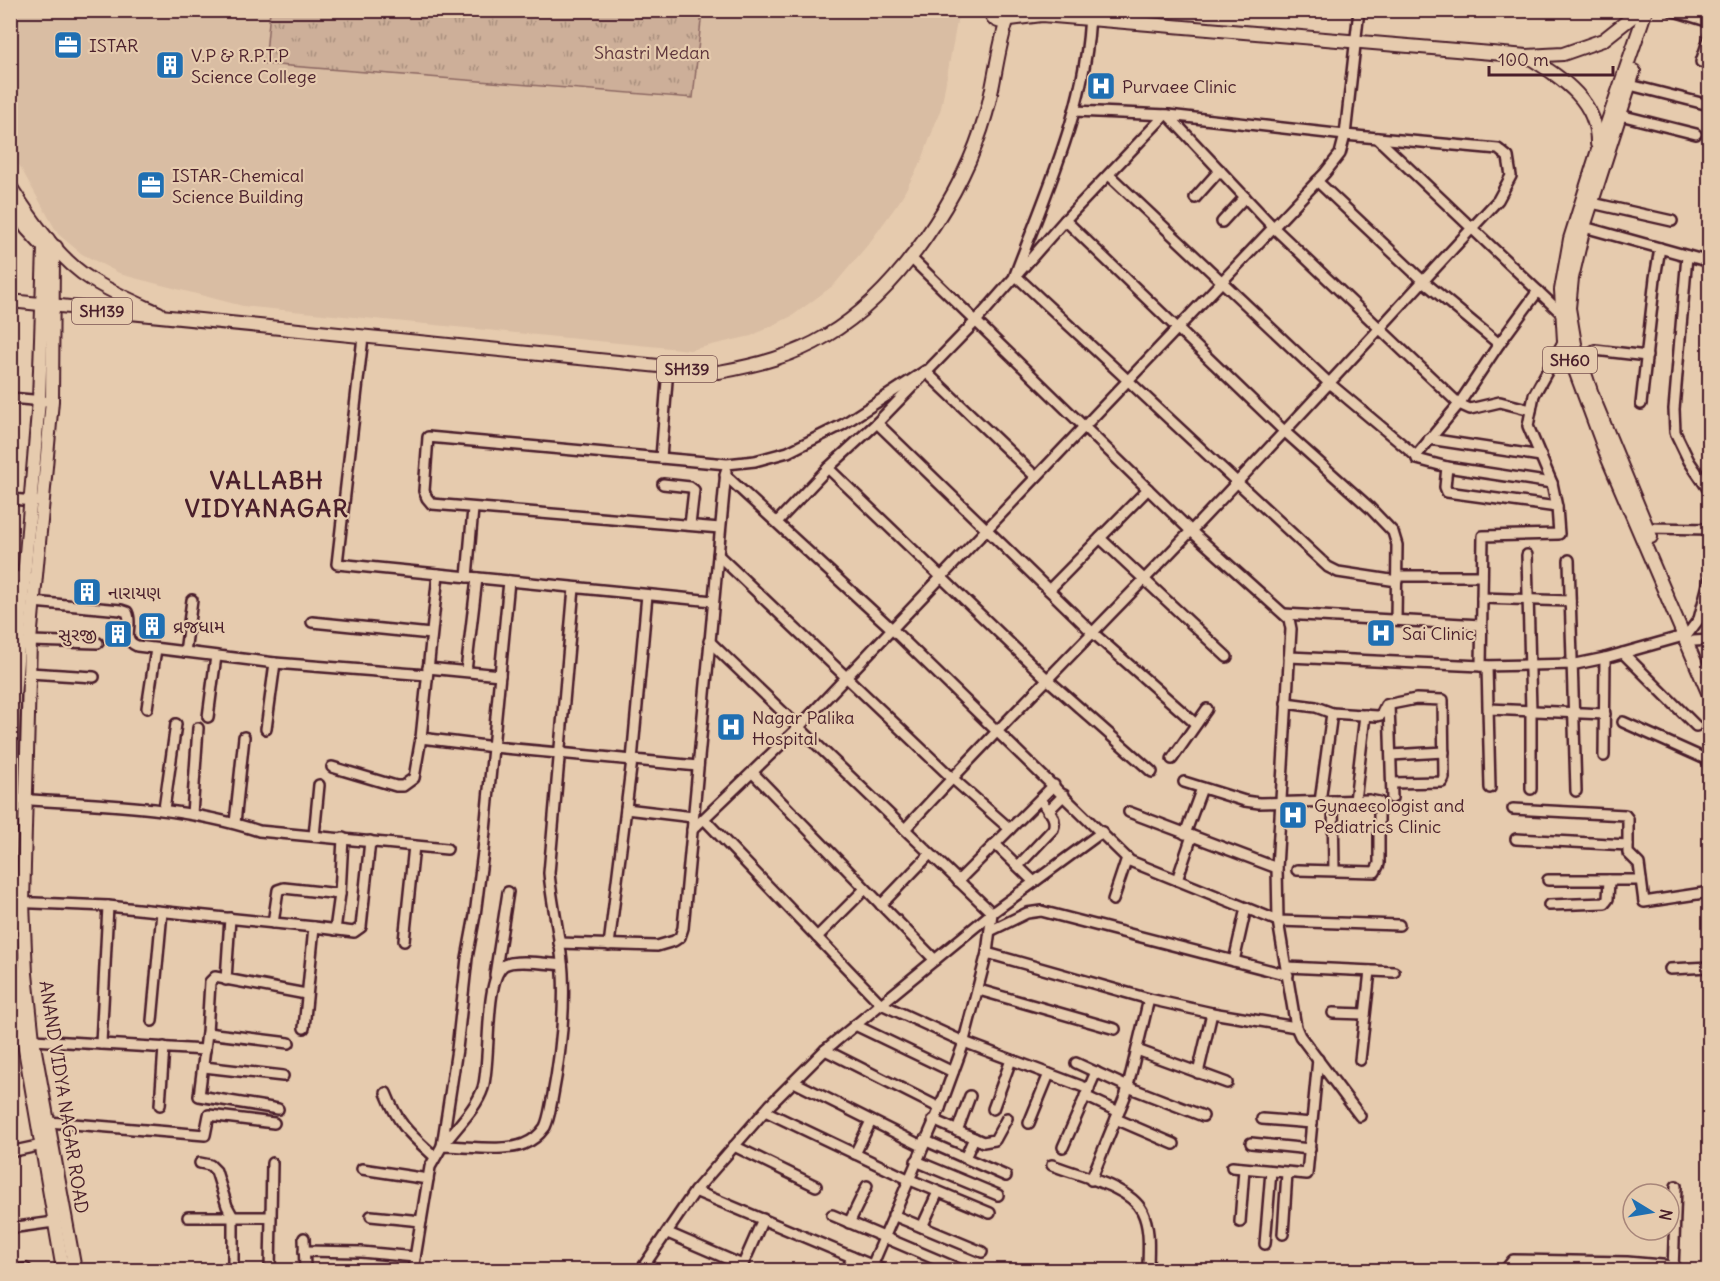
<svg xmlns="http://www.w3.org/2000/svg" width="1720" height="1281" font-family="Delius,'Noto Sans Gujarati',sans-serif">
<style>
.built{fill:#d9bda3}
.park{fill:url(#park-tufts);stroke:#8c6762;stroke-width:1.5}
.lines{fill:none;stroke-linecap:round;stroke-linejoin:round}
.minor-casing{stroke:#4a1f2b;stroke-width:14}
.major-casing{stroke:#4a1f2b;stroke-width:16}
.minor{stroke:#e6cbae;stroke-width:9}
.major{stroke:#e6cbae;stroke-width:12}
.labels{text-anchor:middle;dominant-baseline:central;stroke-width:4.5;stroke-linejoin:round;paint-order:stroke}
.shield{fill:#e6cbae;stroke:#795352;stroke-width:1.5}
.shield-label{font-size:16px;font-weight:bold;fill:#4a1f2b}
.poi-label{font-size:18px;fill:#4a1f2b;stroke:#e6cbae;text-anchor:start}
.park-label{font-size:18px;fill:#5e353c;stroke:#e6cbae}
.street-label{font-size:18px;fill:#4a1f2b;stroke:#e6cbae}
.district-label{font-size:24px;font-weight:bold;letter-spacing:1.5px;fill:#4a1f2b;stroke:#e6cbae}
</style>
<defs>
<pattern id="park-tufts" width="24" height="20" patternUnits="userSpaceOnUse" patternTransform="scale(1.5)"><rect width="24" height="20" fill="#cdaf99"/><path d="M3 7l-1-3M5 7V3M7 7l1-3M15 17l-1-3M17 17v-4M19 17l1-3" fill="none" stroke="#a88e7d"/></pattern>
</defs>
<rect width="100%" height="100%" fill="#e6cbae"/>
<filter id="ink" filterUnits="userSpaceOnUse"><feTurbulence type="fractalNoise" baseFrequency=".0167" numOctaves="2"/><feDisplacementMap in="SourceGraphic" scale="12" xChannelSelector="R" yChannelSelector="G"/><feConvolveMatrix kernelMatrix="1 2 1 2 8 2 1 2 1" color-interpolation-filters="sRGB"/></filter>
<g filter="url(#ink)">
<polygon class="built" points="11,11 959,11 941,108 922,160 899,202 870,242 834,285 792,316 751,336 690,350 243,306 123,275 82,254 58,234 18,163 11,145"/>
<polygon class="park" points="270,11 702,11 693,98 265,64"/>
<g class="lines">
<g class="minor-casing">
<g id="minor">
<path d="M 1090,10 C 1088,103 1047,190 1015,275 L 1328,567 L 1338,572 L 1397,581"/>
<polyline points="1671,10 1710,22"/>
<polyline points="1701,62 1710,35"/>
<polyline points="1630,85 1705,104"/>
<polyline points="1168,115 1273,227 1459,404 1470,409 1500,402 1531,410"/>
<polyline points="1620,115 1696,134"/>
<polyline points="1377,138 1561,313"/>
<polyline points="1109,175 1329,383 1416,456 1417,459 1447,467 1552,483"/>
<polyline points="1317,181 1423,281 1499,344"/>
<polyline points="1195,198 1220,170"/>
<polyline points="1592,203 1672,221"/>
<polyline points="1065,220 1284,431 1370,508 1393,532 1397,545 1396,620"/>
<polyline points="1222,222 1245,197"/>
<polyline points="1584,227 1710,262"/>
<polyline points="1687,256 1674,409 1675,432 1689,461 1710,492"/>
<polyline points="910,257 1191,531 1289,619 1291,629 1277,868 1278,921 1296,1027 1300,1036 1360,1116"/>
<polyline points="363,337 337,564 713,601"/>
<polyline points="1580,359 1595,350 1647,356"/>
<polyline points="10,398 44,401"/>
<polyline points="1641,404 1655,278 1660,248"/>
<polyline points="877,423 1092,632 1196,724"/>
<polyline points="1429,439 1541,456"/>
<polyline points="1416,456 1459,404 1499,344 1538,291"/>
<polyline points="661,458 668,368"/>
<polyline points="1447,467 1445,487 1447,492 1557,507"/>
<polyline points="828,468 1047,679 1152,772"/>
<polyline points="725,475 892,629 1130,861 1278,921 1399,925"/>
<polyline points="663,484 690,487 694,490 690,525"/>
<polyline points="10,499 35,501"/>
<polyline points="777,522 828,468 877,423 977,320 1065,220 1165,115"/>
<polyline points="720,528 432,504 427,498 424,491 428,437 727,464 755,461 788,452 842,425 925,371 1036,477"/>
<polyline points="1647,528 1710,529"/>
<polyline points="1100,538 1227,657"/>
<polyline points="718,555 952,778 1010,829"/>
<polyline points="1527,555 1531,711 1531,789"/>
<polyline points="1569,560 1576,791"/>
<polyline points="10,576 29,578"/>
<polyline points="1397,576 1482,576"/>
<polyline points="467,577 473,509"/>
<polyline points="1049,590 1148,489"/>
<polyline points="1482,598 1570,601"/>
<path d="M 33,602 L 121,610 L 127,612 C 134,626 120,639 137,646 L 275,663 L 427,675"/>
<polyline points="1284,614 1481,625"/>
<polyline points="312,622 431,634"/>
<polyline points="30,641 98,643"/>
<polyline points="709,641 992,913"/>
<polyline points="1694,641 1710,640"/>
<polyline points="185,652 192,600"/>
<polyline points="1623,653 1696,726"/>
<polyline points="1289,657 1481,666 1576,664 1605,658 1687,635 1699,619 1710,577"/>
<polyline points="1481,666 1483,536 1559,534 1557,507 1552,483 1528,426 1534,395 1564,341"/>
<polyline points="1487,666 1490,788"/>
<polyline points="428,668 500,675"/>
<polyline points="466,671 477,578"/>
<polyline points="29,673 94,677"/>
<polyline points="1286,703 1316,707 1332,713 1377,716 1381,715 1386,705 1416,699 1443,700 1444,778 1442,782 1392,783"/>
<polyline points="1389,704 1392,798"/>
<polyline points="147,708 156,649"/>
<polyline points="1489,709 1605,714"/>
<polyline points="208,717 216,656"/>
<polyline points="1623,722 1710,761"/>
<polyline points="266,729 275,663"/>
<polyline points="421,738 494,747 698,766"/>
<polyline points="1391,755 1444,752"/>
<polyline points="1604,756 1605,658"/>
<polyline points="1172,759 1207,709"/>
<polyline points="332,767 396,786 403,786 414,778 421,738 438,574"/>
<polyline points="753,773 935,960"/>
<polyline points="1184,782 1245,801 1259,803 1369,800 1379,802 1379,864 1375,872 1297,870"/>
<path d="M 12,799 C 95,804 179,805 259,831 L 447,849"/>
<polyline points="1333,801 1334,870"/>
<polyline points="1355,801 1365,715"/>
<polyline points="1320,802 1332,713"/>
<polyline points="164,809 176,724"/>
<polyline points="626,809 693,817"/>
<polyline points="1513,809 1625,815 1628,819 1628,853 1639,864 1644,902 1710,892"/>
<polyline points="1048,811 1064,795"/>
<polyline points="1129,812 1277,868"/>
<polyline points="192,814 198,728"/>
<polyline points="704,819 881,1004 964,1042 1089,1089"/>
<polyline points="235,823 244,737"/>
<path d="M 905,829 C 998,728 1095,631 1190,532 C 1294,423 1395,311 1498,200 L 1511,176 L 1508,157 L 1498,149 L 1345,135 L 1168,115 L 1074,111"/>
<polyline points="692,830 798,728 1325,173 1340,154 1345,135 1359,10"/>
<polyline points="1185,834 1202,788"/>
<polyline points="314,836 319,785"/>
<polyline points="1516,839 1628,845"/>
<polyline points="995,844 1034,882"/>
<path d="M 1018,866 L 1053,829 C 1058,817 1047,809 1040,800"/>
<polyline points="1177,880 1192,836"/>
<polyline points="1548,880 1641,880"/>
<polyline points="958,881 1054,785"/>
<polyline points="1113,900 1127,858"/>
<polyline points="10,902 108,906 314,927 304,1028"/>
<polyline points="881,905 930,854"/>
<polyline points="1549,905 1605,903 1608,899 1609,880"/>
<polyline points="273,923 278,890 284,888 340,894"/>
<polyline points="314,927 354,932 361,927 370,841"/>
<polyline points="335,930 340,894 343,838"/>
<polyline points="990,931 1027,913 1041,911 1288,975"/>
<polyline points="817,937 865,889"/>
<polyline points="404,941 414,846"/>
<polyline points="559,943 657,946 674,941 680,937 683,928 726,471"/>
<polyline points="609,945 632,760 647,595"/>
<polyline points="987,953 1149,999 1212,1013 1296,1027"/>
<polyline points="1234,961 1246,908"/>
<polyline points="1287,967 1394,972"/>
<polyline points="1670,969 1710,967"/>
<polyline points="495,975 508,892"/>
<polyline points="226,980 230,918"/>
<polyline points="979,990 1115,1029"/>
<polyline points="1333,1013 1365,1014"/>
<polyline points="152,1021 162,912"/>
<polyline points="855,1025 953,1072"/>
<polyline points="207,1033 289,1043"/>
<polyline points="33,1040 205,1050"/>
<polyline points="101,1044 108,906"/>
<polyline points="825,1050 940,1108"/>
<polyline points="1137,1050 1227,1083"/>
<polyline points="1360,1060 1370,971"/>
<polyline points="1076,1063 1128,1087 1203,1116"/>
<polyline points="204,1067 283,1076"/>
<polyline points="1198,1073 1212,1013"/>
<polyline points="794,1082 922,1146"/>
<path d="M 386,1093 C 399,1126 410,1134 435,1157"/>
<polyline points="1085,1096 1119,1112"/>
<polyline points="160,1105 164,1047"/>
<polyline points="278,1109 199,1096 207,1033 210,982 215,977 306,994"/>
<polyline points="993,1109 1011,1060"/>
<polyline points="765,1111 908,1179 990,1213"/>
<polyline points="1116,1119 1174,1144"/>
<polyline points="1262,1119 1312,1123"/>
<polyline points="933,1120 983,1142 995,1140 1007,1118"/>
<polyline points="49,1122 205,1135 209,1115 274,1123"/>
<polyline points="1029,1123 1049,1074"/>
<polyline points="957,1131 970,1096"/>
<polyline points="924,1140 1006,1176"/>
<polyline points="1251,1143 1310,1149"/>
<path d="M 444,1144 C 457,1126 476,1109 483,1088 C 491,1061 484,982 503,966 C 513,958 549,964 562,965"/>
<polyline points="442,1146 457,1049 467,958 475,915 483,852 509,581"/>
<polyline points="734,1146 816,1186"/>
<polyline points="1063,1147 1096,1072"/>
<polyline points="10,1152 42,1145"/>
<polyline points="855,1154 871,1121"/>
<polyline points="965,1158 974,1138"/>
<polyline points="916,1161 998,1195"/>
<polyline points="200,1163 210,1165 216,1171 227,1206 233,1217 233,1270"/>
<path d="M 1052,1165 C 1077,1175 1129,1186 1142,1211 C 1151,1229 1148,1251 1148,1270"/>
<polyline points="1232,1167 1307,1174 1318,1059"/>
<polyline points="362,1169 428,1179"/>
<polyline points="1091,1180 1126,1094 1149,999"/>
<polyline points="695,1191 883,1270"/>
<polyline points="832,1215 961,1270"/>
<polyline points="893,1215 982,1252"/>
<polyline points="371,1216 421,1221"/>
<polyline points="188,1217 270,1217"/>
<polyline points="1240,1222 1244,1169"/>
<polyline points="849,1223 867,1186"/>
<polyline points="922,1227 938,1192"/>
<polyline points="10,1228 54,1222"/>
<polyline points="668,1233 742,1265"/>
<polyline points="1283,1234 1287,1173"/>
<polyline points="304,1238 305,1270"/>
<polyline points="1265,1244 1271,1171"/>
<polyline points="304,1251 361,1252 415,1257"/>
<polyline points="872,1266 940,1108 962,1048 987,953 992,913"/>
<polyline points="741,1269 763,1219"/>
<polyline points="15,1270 26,1269"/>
<polyline points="270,1270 272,1163"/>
<path d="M 413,1270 L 430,1167 L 442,1146 C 464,1146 506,1152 524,1144 C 532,1141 540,1134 545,1127 C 549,1119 550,1109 552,1100 C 560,1059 565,1014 563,973 C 561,940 552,906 549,873 L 574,588"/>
<polyline points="641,1270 695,1191 770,1105 825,1050 992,913 1102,832"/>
<polyline points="847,1270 852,1257"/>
<polyline points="1505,1270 1513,1260 1627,1262 1673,1266"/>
<polyline points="1673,1270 1676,1186"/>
</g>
</g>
<g class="major-casing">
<g id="major">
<path d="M 990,10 C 992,22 1002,25 1011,17"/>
<polyline points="1646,10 1597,153 1570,239 1561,290 1564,341 1608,459 1710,697"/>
<polyline points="1010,19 1042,15 1527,56 1563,54 1603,40 1641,10"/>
<path d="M 1527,56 C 1561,78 1598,100 1597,144"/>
<polyline points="1634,71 1584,227 1572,278 1569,308 1575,344 1593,397 1651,537"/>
<path d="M 10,186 C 31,219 59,260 92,280 C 113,293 137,303 159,313"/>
<polyline points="10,203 27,229 49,253"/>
<polyline points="56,247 53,257 52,401 30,641 23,903 26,974 33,1040 75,1270"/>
<path d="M 10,301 L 719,372 C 757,365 793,356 826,336 C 898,294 964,193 986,114 C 995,83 997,51 1007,21"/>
<polyline points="10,829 14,696 39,400 44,248 48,239"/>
<polyline points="10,924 12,954 22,1032 63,1270"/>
</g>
</g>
<use href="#minor" class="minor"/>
<use href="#major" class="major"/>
</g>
</g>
<defs>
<g id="office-square" transform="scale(1.5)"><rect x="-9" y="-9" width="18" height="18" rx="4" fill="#1f6fb2" stroke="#e6cbae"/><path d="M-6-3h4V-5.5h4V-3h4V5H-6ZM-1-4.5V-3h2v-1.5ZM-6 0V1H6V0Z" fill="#fff"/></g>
<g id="building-square" transform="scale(1.5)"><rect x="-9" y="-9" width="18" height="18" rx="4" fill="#1f6fb2" stroke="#e6cbae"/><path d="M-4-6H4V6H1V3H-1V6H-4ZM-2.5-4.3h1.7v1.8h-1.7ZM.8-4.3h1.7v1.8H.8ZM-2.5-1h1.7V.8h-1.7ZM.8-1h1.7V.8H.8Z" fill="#fff"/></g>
<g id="hospital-square" transform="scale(1.5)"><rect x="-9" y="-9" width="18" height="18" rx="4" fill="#1f6fb2" stroke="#e6cbae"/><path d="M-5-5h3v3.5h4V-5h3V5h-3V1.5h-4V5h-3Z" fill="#fff"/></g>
</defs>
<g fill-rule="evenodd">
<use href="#office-square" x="68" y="45"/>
<use href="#building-square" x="170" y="65"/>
<use href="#hospital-square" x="1101" y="86"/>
<use href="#office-square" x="151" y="185"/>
<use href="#building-square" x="87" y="592"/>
<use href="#building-square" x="152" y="626"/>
<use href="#hospital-square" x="1381" y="633"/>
<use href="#building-square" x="118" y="634"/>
<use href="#hospital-square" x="731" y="727"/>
<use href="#hospital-square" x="1293" y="815"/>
</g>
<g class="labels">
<g class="shield">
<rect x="72" y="298" width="60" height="26" rx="4.5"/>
<rect x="1543" y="347" width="54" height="26" rx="4.5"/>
<rect x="657" y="356" width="60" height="26" rx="4.5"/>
</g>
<g class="shield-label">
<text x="102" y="311">SH139</text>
<text x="1570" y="360">SH60</text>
<text x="687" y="369">SH139</text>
</g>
<g class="poi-label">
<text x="89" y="45">ISTAR</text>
<text x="191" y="55">V.P &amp; R.P.T.P<tspan x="191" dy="21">Science College</tspan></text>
<text x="1122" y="86">Purvaee Clinic</text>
<text x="172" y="175">ISTAR-Chemical<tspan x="172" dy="21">Science Building</tspan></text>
<text x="108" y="592">નારાયણ</text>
<text x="173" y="626">વ્રજધામ</text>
<text x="1402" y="633">Sai Clinic</text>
<text x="97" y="634" text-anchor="end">સુરજી</text>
<text x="752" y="717">Nagar Palika<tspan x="752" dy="21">Hospital</tspan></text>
<text x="1314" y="805">Gynaecologist and<tspan x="1314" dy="21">Pediatrics Clinic</tspan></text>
</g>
<g class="park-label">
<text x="652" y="52">Shastri Medan</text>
</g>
<g class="street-label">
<text transform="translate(64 1097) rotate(81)">ANAND VIDYA NAGAR ROAD</text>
</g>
<g class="district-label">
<text x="267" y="480">VALLABH<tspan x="267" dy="28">VIDYANAGAR</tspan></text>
</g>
</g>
<rect width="1720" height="1281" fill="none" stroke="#e6cbae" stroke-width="36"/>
<rect x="18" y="18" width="1684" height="1245" fill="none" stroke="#4a1f2b" stroke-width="2" filter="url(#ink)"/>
<g transform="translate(1651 1212) rotate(101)"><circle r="28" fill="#e6cbae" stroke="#a8867a" stroke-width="1.5"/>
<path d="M0-4.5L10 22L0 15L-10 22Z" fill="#1f6fb2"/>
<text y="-9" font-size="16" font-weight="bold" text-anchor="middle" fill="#4a1f2b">N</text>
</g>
<path d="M1489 66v9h124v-9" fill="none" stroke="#4a1f2b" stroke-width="3"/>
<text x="1498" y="66" font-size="18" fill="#4a1f2b" stroke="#e6cbae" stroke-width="4.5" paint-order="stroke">100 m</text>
</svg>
